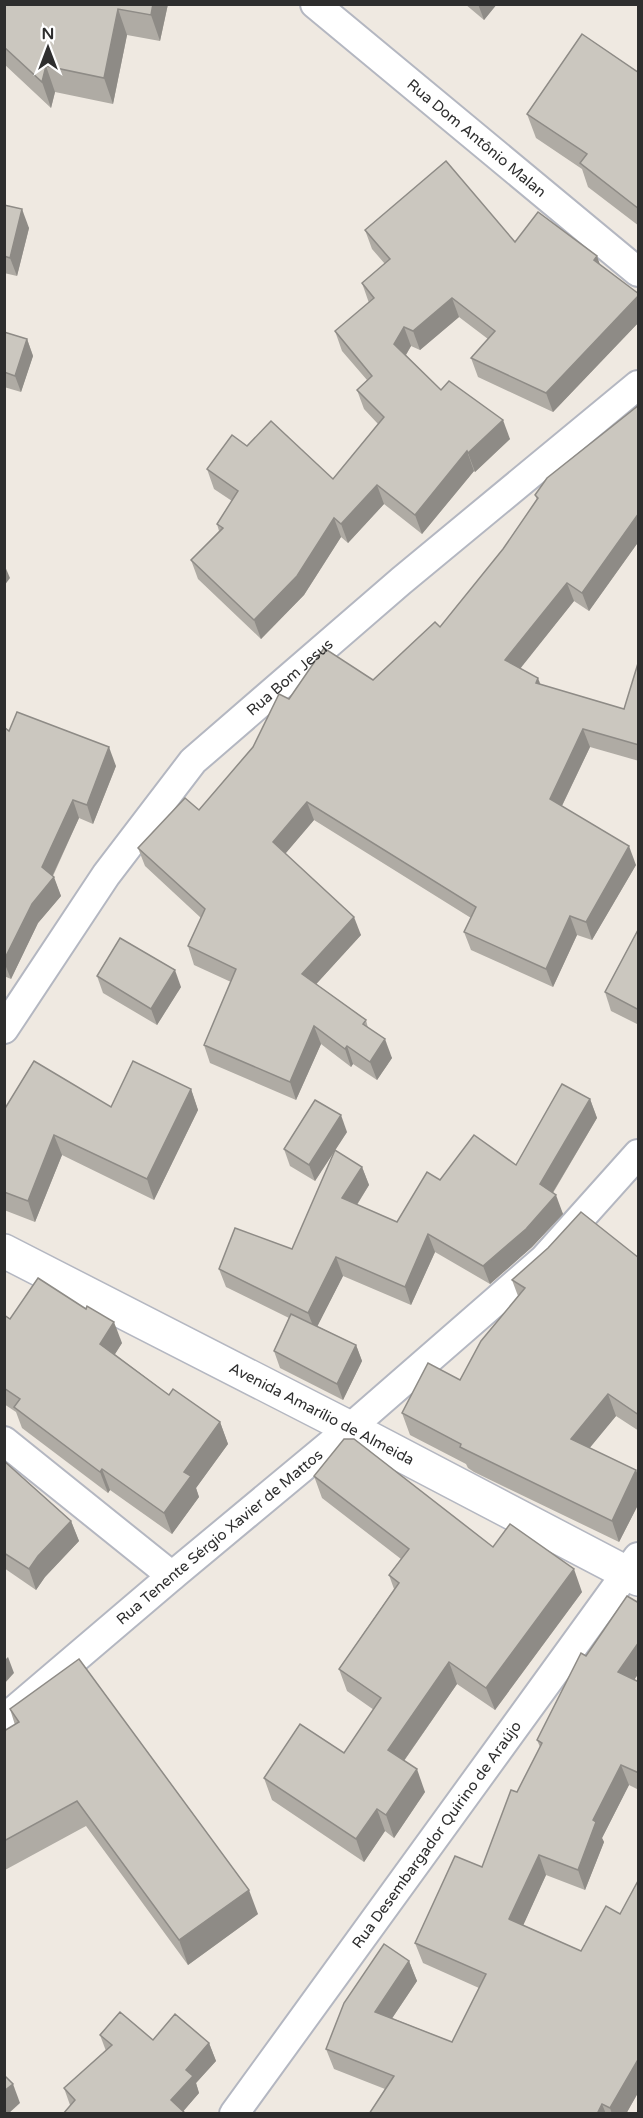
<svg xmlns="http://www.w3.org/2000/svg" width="643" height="2118" font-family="'Varela Round',sans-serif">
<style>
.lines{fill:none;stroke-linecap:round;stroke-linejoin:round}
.minor-casing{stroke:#b4b7c1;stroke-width:32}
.tertiary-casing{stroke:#b4b7c1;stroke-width:36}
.minor{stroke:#fff;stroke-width:28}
.tertiary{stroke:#fff;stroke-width:33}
.wall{fill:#afaba4}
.shaded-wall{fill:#8e8b86}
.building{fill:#cbc7bf;stroke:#8e8b86;stroke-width:1.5}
.labels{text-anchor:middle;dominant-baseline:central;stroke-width:4.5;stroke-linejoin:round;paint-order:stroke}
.street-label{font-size:15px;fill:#2e2e2e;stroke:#fff}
</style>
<rect width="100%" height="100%" fill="#efe9e1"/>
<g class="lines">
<g class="minor-casing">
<g id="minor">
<path id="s1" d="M 315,4 L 638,272"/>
<path id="s2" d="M 4,1029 L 106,875 L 193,761 L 401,581 L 638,385"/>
<polyline points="4,1441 172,1576"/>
<path id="s3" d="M 4,1719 L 172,1576 L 350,1428 L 544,1259 L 638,1154"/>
<path id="s4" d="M 234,2114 L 638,1557"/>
</g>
</g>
<g class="tertiary-casing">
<g id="tertiary">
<path id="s5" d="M 4,1251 L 350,1428 L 638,1579"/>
</g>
</g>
<use href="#minor" class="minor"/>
<use href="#tertiary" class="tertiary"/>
</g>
<g class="wall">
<polygon points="4,4 168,4 160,41 127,35 113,104 55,92 51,108 4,64"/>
<polygon points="465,4 497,4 484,20"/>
<polygon points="639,73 639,226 588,187 582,169 536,138 527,114"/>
<polygon points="4,205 29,228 17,276 4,273"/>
<polygon points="365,230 515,242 597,256 599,264 639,294 639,322 553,412 478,377 471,358 488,339 459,317 420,350 411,346 406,355 441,390 510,439 475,472 474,471 422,534 384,504 348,543 341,537 304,595 261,639 198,579 191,560 219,531 217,524 232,501 214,489 207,469 247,446 333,479 378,424 364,409 357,390 367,380 342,351 335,331 369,303 362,283 385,264 372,249"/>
<polygon points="4,332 27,339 33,356 21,392 4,387"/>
<polygon points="639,405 639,541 589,611 574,601 520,668 541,685 624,709 639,660 639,761 590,747 562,806 636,865 592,940 577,935 553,987 471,950 464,932 471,918 314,820 285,854 361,935 316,984 366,1020 368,1028 392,1058 377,1080 353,1064 351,1067 321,1044 296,1100 210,1063 204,1045 231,982 194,965 188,946 201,918 145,866 138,848 199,810 253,747 289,699 373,680 440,627 503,549 537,500 535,495"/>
<polygon points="4,727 9,731 116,766 93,824 79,818 53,876 61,896 38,923 11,979 4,976"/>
<polygon points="639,928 639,1025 611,1011 605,992"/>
<polygon points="97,976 181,987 157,1025 103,993"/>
<polygon points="191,1089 198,1110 154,1200 62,1155 35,1222 4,1210 4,1110 111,1107"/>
<polygon points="590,1099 597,1118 553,1193 563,1214 532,1247 490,1284 435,1252 411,1305 343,1276 317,1326 356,1345 362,1361 343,1400 280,1368 274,1351 289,1318 226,1287 219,1269 292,1249 362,1167 369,1185 357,1205 397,1222 440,1180 516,1165"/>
<polygon points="347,1132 315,1181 290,1166 284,1149"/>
<polygon points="639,1258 639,1431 616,1416 589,1448 636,1470 639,1478 639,1503 619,1542 474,1472 468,1468 466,1464 410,1435 402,1413 460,1380 518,1296 512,1280"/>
<polygon points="4,1315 10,1319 122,1343 115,1354 169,1395 220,1422 228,1444 196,1488 199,1497 172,1534 110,1490 108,1493 22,1428 16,1412 4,1404"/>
<polygon points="4,1461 71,1521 79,1541 45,1577 36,1590 4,1568"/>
<polygon points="314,1476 493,1547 582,1592 495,1710 457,1684 404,1761 425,1792 394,1838 385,1831 364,1862 272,1800 264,1778 344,1753 374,1710 347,1691 339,1669 394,1589 389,1575 401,1559 322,1498"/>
<polygon points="634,1679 639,1682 639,1790 629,1785 602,1838 604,1842 585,1890 546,1875 523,1925 581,1951 620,1914 639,1879 639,2091 626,2114 369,2114 385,2089 334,2069 326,2049 409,1961 417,1981 392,2018 452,2042 479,1988 423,1963 415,1943 482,1867 517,1792 540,1747 537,1740"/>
<polygon points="10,1709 258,1914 188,1965 86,1826 5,1870 4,1868 4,1731 15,1725"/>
<polygon points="100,2035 153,2040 209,2043 216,2061 196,2083 199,2093 183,2111 70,2105 64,2088 106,2051"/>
</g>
<g class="shaded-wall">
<polygon points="153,4 168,4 160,41 151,15"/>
<polygon points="478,4 497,4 484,20"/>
<polygon points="118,9 127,35 113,104 104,78"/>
<polygon points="46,66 55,92 51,108 42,82"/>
<polygon points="22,209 29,228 17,276 10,258"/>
<polygon points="597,256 604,276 594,260"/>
<polygon points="639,295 639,322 553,412 546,393"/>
<polygon points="452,298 459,317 420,350 413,331"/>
<polygon points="404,327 411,346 401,363 394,344"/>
<polygon points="27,339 33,356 21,392 15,376"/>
<polygon points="503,420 510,439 475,472 468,453"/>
<polygon points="467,451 474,471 422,534 415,515"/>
<polygon points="377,485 384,504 348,543 341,524"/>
<polygon points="639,513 639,541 589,611 582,593"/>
<polygon points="334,518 341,537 304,595 261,639 254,620"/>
<polygon points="4,564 10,578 4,586"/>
<polygon points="567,583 574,601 512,679 505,660"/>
<polygon points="538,678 545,696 536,683"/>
<polygon points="583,729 590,747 556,818 550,799"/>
<polygon points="109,747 116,766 93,824 87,805"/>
<polygon points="73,800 79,818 49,883 54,877 61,896 38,923 11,979 4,962 4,960 42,867"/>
<polygon points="307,802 314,820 279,861 273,842"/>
<polygon points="629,846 636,865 592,940 586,922"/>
<polygon points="570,916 577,935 553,987 546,969"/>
<polygon points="354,917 361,935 309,992 302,974"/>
<polygon points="175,970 181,987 157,1025 151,1009"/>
<polygon points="314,1026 321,1044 296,1100 290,1082"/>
<polygon points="385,1039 392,1058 377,1080 370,1062"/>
<polygon points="347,1046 353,1064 351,1067 345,1049"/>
<polygon points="191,1089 198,1110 154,1200 147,1179"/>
<polygon points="590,1099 597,1118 547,1202 540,1184"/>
<polygon points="341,1115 347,1132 315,1181 309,1165"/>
<polygon points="54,1135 62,1155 35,1222 28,1201"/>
<polygon points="362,1167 369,1185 349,1217 342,1198"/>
<polygon points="556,1195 563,1214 532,1247 490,1284 483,1266"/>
<polygon points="428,1234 435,1252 411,1305 405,1287"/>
<polygon points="336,1257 343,1276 315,1331 308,1313"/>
<polygon points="114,1322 122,1343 108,1365 100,1344"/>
<polygon points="356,1345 362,1361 343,1400 337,1384"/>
<polygon points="608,1394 616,1416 579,1461 571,1439"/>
<polygon points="220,1422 228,1444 196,1488 199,1497 172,1534 164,1513 184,1472"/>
<polygon points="102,1469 110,1490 108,1493 100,1472"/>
<polygon points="636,1470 639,1478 639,1503 619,1542 612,1521"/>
<polygon points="71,1521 79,1541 45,1577 36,1590 29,1569 38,1556"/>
<polygon points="574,1569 582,1592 495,1710 486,1688"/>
<polygon points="639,1642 639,1673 626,1692 618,1672"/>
<polygon points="8,1657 14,1673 4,1684 4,1661"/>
<polygon points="449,1662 457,1684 396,1772 388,1750"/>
<polygon points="621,1765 629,1785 602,1838 604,1842 585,1890 578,1870 593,1820"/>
<polygon points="417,1769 425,1792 394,1838 386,1815"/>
<polygon points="377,1809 385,1831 364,1862 356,1839"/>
<polygon points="539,1855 546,1875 517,1939 509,1919"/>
<polygon points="249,1890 258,1914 188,1965 179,1940"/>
<polygon points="409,1961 417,1981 383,2032 375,2012"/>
<polygon points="209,2043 216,2061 196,2083 199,2093 181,2114 171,2100 186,2070"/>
<polygon points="638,2058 639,2091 626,2114 612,2114 610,2108"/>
<polygon points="13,2084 20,2103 8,2114 4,2114 4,2091"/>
<polygon points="602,2104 606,2114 597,2114"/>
</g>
<g class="building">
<polygon points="4,4 153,4 151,15 118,9 104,78 46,66 42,82 4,47"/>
<polygon points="582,34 639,73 639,209 580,163 587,154 527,114"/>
<polygon points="446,161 515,242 538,212 597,256 594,260 639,294 639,295 546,393 471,358 495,331 452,298 413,331 404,327 394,344 441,390 449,381 503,420 468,453 467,451 415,515 377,485 341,524 334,518 297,576 254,620 191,560 223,528 217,524 238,491 207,469 232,435 247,446 271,421 333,479 384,417 357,390 372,376 335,331 374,298 362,283 390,259 365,230"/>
<polygon points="4,205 22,209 10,258 4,256"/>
<polygon points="4,332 27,339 15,376 4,372"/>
<polygon points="639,405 639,513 582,593 567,583 505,660 538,678 536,683 624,709 639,660 639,745 583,729 550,799 629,846 586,922 570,916 546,969 464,932 476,907 307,802 273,842 354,917 302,974 366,1020 363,1024 385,1039 370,1062 347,1046 345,1049 314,1026 290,1082 204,1045 236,969 188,946 205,909 138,848 185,798 199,810 253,747 279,694 289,699 324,648 373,680 435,622 440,627 503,549 538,498 535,495 547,478"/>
<polygon points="17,712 109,747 87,805 73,800 42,867 54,877 32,904 4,960 4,727 9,731"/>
<polygon points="639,928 639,1010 605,992"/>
<polygon points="120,938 175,970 151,1009 97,976"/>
<polygon points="34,1061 111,1107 133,1061 191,1089 147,1179 54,1135 28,1201 4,1192 4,1110"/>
<polygon points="562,1084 590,1099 540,1184 556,1195 526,1229 483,1266 428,1234 405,1287 336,1257 308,1313 219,1269 235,1228 292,1249 335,1150 362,1167 342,1198 397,1222 427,1172 440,1180 474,1135 516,1165"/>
<polygon points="315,1100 341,1115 309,1165 284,1149"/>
<polygon points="581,1212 639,1258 639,1415 608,1394 571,1439 636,1470 612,1521 466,1450 460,1447 461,1444 402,1413 428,1363 460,1380 481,1341 525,1288 512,1280 548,1248"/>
<polygon points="38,1278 86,1309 87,1306 114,1322 100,1344 169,1395 173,1389 220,1422 184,1472 191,1476 164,1513 102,1469 100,1472 14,1407 20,1399 4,1388 4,1315 10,1319"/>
<polygon points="291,1314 356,1345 337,1384 274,1351"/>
<polygon points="344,1439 354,1439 493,1547 510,1524 574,1569 486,1688 449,1662 388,1750 417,1769 386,1815 377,1809 356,1839 264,1778 300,1724 344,1753 381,1698 339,1669 399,1583 389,1575 409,1549 314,1476"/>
<polygon points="4,1461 71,1521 38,1556 29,1569 4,1553"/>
<polygon points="627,1596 639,1603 639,1642 618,1672 639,1682 639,1773 621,1765 593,1820 596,1822 578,1870 539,1855 509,1919 581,1951 606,1906 620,1914 639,1879 639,2058 610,2108 602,2104 597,2114 369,2114 394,2076 326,2049 344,2003 384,1944 409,1961 375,2012 452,2042 486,1974 415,1943 455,1856 482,1867 511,1790 517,1792 542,1743 537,1740 581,1653 586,1656"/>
<polygon points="79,1659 249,1890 179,1940 77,1801 4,1841 4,1731 19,1722 10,1709"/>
<polygon points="120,2012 153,2040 175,2014 209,2043 186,2070 193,2076 171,2100 186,2114 63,2114 75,2100 64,2088 112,2045 100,2035"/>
<polygon points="4,2075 13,2084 4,2091"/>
</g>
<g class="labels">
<g class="street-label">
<text stroke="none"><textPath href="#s1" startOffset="210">Rua Dom Antônio Malan</textPath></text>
<text stroke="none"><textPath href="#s2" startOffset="456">Rua Bom Jesus</textPath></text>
<text stroke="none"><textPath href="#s5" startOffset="357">Avenida Amarílio de Almeida</textPath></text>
<text stroke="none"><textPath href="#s3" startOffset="282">Rua Tenente Sérgio Xavier de Mattos</textPath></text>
<text stroke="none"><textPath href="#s4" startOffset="345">Rua Desembargador Quirino de Araújo</textPath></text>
</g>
</g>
<rect width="643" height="2118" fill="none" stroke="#2e2e2e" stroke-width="12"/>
<g transform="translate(48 48)" stroke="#ffffff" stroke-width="4.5" paint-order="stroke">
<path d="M0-4.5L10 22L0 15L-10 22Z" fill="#2e2e2e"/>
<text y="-9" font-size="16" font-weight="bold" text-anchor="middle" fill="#2e2e2e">N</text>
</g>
</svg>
